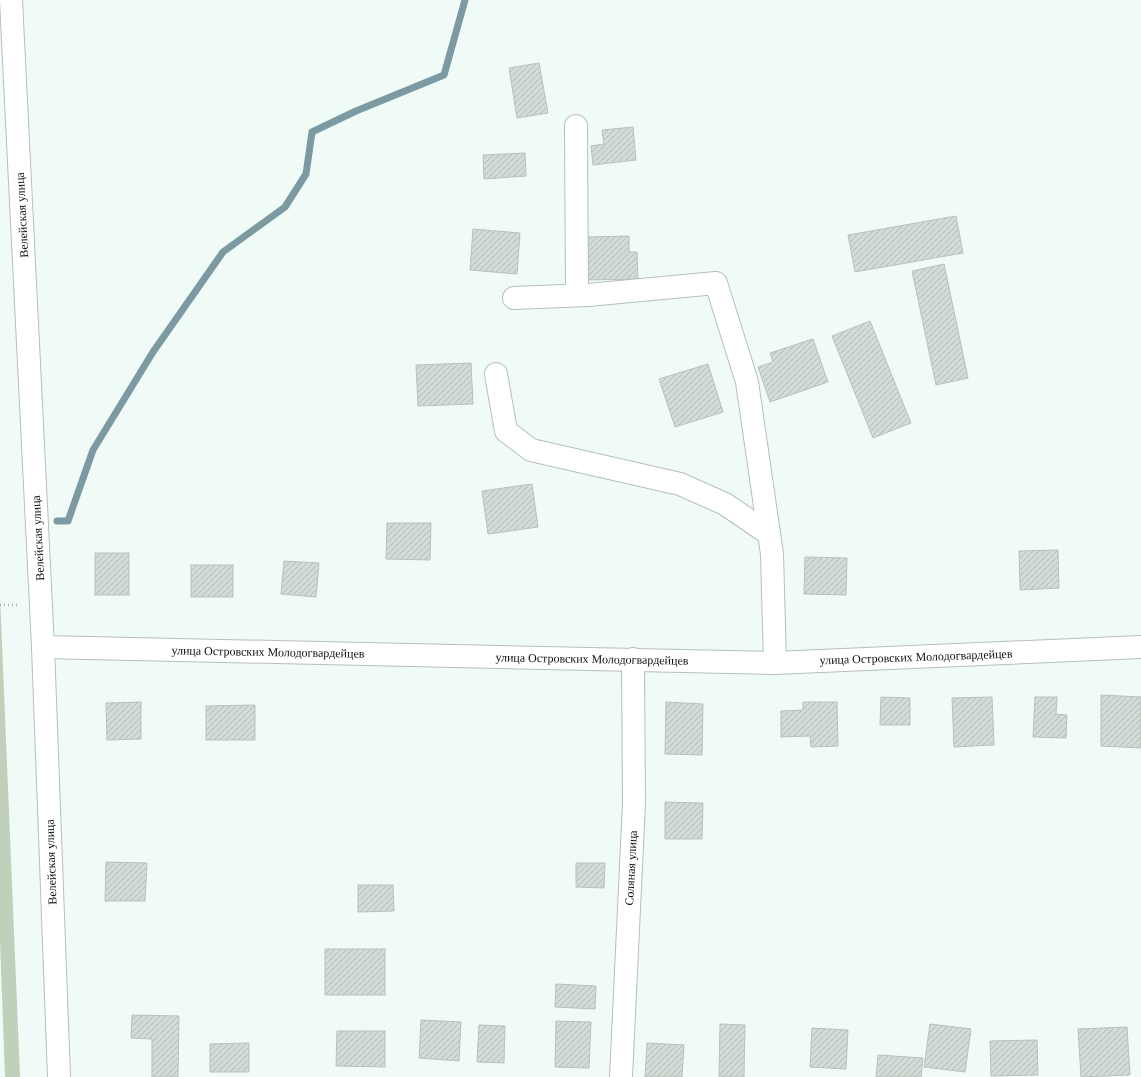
<svg xmlns="http://www.w3.org/2000/svg" width="1141" height="1077" font-family="Georgia,serif">
<style>
.green{fill:#c1d0bb}
.lines{fill:none;stroke-linecap:round;stroke-linejoin:round}
.stream{stroke:#7d9aa2;stroke-width:7}
.building{fill:url(#building-hatch);stroke:#b8c1bb}
.minor-casing{stroke:#b5bfbc;stroke-width:24}
.path{stroke:#aab3b0;stroke-width:2.5;stroke-dasharray:1 3;stroke-linecap:butt}
.minor{stroke:#fff;stroke-width:22}
.labels{text-anchor:middle;dominant-baseline:central;stroke-width:3.5;stroke-linejoin:round;paint-order:stroke}
.street-label{font-size:12px;fill:#0e1110;stroke:#fff}
</style>
<defs>
<pattern id="building-hatch" width="6" height="6" patternUnits="userSpaceOnUse"><rect width="6" height="6" fill="#d2dbd5"/><path d="M-1 1l2-2M0 6l6-6M5 7l2-2" fill="none" stroke="#b3bbb6"/></pattern>
</defs>
<rect width="100%" height="100%" fill="#f0fbf8"/>
<polygon class="green" points="0,595 20,1077 5,1077 0,941"/>
<g class="lines">
<polyline class="stream" points="57,521 68,521 93,450 153,352 223,252 285,207 306,174 312,132 356,111 444,75 465,0"/>
</g>
<g class="building">
<polygon points="539,63 548,113 517,118 509,68"/>
<polygon points="633,127 636,160 593,165 591,146 604,144 602,130"/>
<polygon points="525,153 526,176 484,179 483,155"/>
<polygon points="956,216 963,253 855,272 848,235"/>
<polygon points="473,229 520,233 517,274 470,270"/>
<polygon points="629,236 629,252 637,252 638,279 587,280 587,237"/>
<polygon points="944,264 968,378 936,385 912,271"/>
<polygon points="870,321 911,423 873,438 832,336"/>
<polygon points="813,339 828,382 770,402 758,367 773,362 770,353"/>
<polygon points="471,363 473,404 418,406 416,365"/>
<polygon points="708,364 723,412 675,427 659,379"/>
<polygon points="532,484 538,527 488,534 482,491"/>
<polygon points="387,523 431,523 430,560 386,559"/>
<polygon points="1058,550 1059,588 1020,590 1019,551"/>
<rect x="95" y="553" width="34" height="42"/>
<polygon points="805,557 847,558 846,595 804,594"/>
<polygon points="284,561 319,563 316,597 281,594"/>
<rect x="191" y="565" width="42" height="32"/>
<polygon points="1101,695 1141,697 1141,748 1101,746"/>
<polygon points="881,697 910,698 910,725 880,725"/>
<polygon points="992,697 994,745 954,747 952,698"/>
<polygon points="1035,697 1057,697 1056,714 1067,715 1066,738 1033,737"/>
<polygon points="141,702 141,739 107,740 106,703"/>
<polygon points="666,702 703,704 702,755 665,754"/>
<polygon points="803,702 837,702 838,746 811,747 810,736 781,737 781,711 803,710"/>
<polygon points="255,705 255,740 206,740 206,706"/>
<polygon points="665,802 703,803 702,839 665,839"/>
<polygon points="106,862 147,863 145,901 105,901"/>
<polygon points="576,863 605,863 604,888 576,887"/>
<polygon points="358,885 393,885 394,911 358,912"/>
<rect x="325" y="949" width="60" height="46"/>
<polygon points="556,984 596,986 595,1009 555,1007"/>
<polygon points="132,1015 179,1016 178,1077 152,1077 152,1039 131,1038"/>
<polygon points="421,1020 461,1022 459,1061 419,1058"/>
<polygon points="556,1021 591,1022 589,1068 555,1067"/>
<polygon points="720,1024 745,1025 744,1077 719,1077"/>
<polygon points="930,1024 971,1029 965,1072 924,1067"/>
<polygon points="479,1025 505,1026 504,1063 477,1062"/>
<polygon points="1127,1027 1130,1075 1081,1077 1078,1029"/>
<polygon points="812,1028 848,1030 846,1069 810,1067"/>
<polygon points="337,1031 385,1031 385,1067 336,1066"/>
<polygon points="1037,1040 1038,1075 991,1076 990,1041"/>
<polygon points="249,1043 249,1072 210,1072 210,1044"/>
<polygon points="647,1043 684,1045 682,1077 645,1077"/>
<polygon points="878,1055 923,1058 921,1077 876,1077"/>
</g>
<g class="lines">
<g class="minor-casing">
<g id="minor">
<polyline points="11,0 43,647 59,1077"/>
<polyline points="576,126 577,295"/>
<polyline points="514,298 588,295 716,283 747,382 772,554 775,663"/>
<polyline points="496,374 506,431 531,450 680,484 725,504 769,534"/>
<polyline points="43,647 775,663 1141,647"/>
<polyline points="621,1077 634,803 633,659"/>
</g>
</g>
<polyline class="path" points="0,605 19,605"/>
<use href="#minor" class="minor"/>
</g>
<g class="labels">
<g class="street-label">
<text transform="translate(22 215) rotate(-93)">Велейская улица</text>
<text transform="translate(38 538) rotate(-93)">Велейская улица</text>
<text transform="translate(268 652) rotate(1)">улица Островских Молодогвардейцев</text>
<text transform="translate(916 657) rotate(-2)">улица Островских Молодогвардейцев</text>
<text transform="translate(592 659) rotate(1)">улица Островских Молодогвардейцев</text>
<text transform="translate(51 862) rotate(-92)">Велейская улица</text>
<text transform="translate(631 868) rotate(-87)">Соляная улица</text>
</g>
</g>
</svg>
